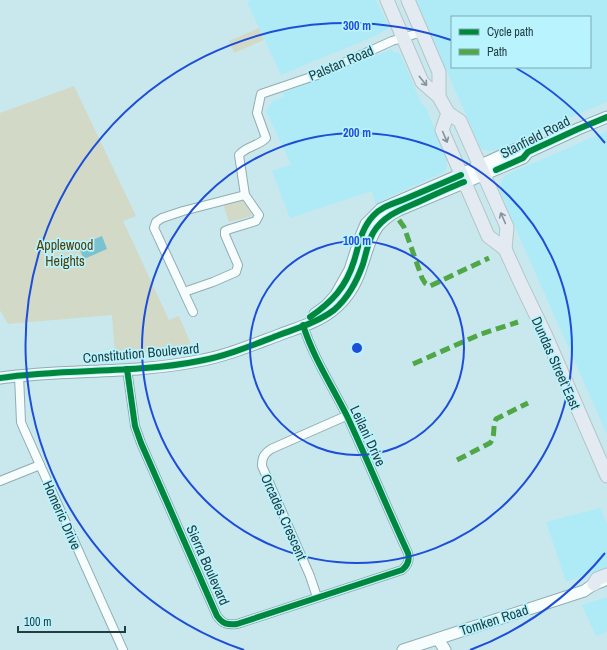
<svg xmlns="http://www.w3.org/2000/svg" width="607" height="650" font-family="'Archivo Narrow',sans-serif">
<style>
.built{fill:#aeebf6;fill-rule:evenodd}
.green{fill:#d2d9c6}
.water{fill:#7ac2cf}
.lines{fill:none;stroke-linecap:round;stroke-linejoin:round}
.minor-casing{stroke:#90adb2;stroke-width:10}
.tertiary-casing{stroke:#90adb2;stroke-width:13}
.primary-casing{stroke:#b3c6c8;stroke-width:15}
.minor{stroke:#f7fcfc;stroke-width:8}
.tertiary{stroke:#f7fcfc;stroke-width:11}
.primary{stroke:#e3eaf1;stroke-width:13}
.quiet{stroke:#50a747;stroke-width:5;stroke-dasharray:10 5;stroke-linecap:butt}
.cycleway-casing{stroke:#b9f3fd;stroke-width:8}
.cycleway{stroke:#00873e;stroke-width:6}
.oneway{stroke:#82949a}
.ring{fill:none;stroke:#1d4ed8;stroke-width:2}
.labels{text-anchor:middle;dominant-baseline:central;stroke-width:3.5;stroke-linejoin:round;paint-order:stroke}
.street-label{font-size:14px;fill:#203f44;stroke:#b9f3fd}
.park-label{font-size:14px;fill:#4f3f09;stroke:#b9f3fd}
.centre{fill:#1d4ed8;stroke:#b9f3fd;stroke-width:2}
.ring-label{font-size:12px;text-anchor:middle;font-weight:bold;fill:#1d4ed8;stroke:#b9f3fd;stroke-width:3.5;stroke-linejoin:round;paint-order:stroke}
</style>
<rect width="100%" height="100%" fill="#c8e8ee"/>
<g class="built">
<polygon points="252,0 376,0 389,28 375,36 281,75 247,2"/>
<path d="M 416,0 L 607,0 L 607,102 L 561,121 L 498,150 L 489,151 L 482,149 L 479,145 ZM 452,17 L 590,17 L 590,67 L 452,67 Z"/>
<polygon points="392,49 393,52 400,53 421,103 426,108 447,159 446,170 443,173 386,198 376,205 372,191 290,218 272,171 291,164 266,111 273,101 284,96 283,93"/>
<polygon points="607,131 607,434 511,218 499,188 502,179 508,174"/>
<polygon points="600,508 607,524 607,568 566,582 546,522"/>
<polygon points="607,597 607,632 596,636 582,605"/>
</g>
<g class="green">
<polygon points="259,28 264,40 234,53 229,41"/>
<polygon points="74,86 136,216 123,221 169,320 179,316 192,347 115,355 112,315 8,324 0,310 0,113"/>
<polygon points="244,197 252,216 229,222 223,204"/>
</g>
<polygon class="water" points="102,236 107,249 84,259 78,246"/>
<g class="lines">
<g class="minor-casing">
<g id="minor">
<path d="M 184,292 L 213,282 L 236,272 L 238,265 L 225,235 L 225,231 L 230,229 L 256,221 L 259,215 L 245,195 L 239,155 C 246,146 259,146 266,138 L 257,113 L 261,94 L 317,75 L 392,41 L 422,32"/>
<polyline points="193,312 154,228 156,222 162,218 183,211 245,195"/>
<path d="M 127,369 L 135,426 L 141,443 L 217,616 C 223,624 227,625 237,624 L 402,570 C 408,565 410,560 408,553 C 387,508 368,461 347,416 C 332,386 313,357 303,325"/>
<polyline points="19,375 21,422 23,427 123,650"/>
<polyline points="0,481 40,465"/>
<path d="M 317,597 L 310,576 L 262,466 C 262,457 264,454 271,449 L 346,416"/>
</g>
</g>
<g class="tertiary-casing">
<g id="tertiary">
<polyline points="315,314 326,306 336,295 350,270 361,236 366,224 381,209 455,177 516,149 528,152"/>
<path d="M 0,378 C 66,369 133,374 198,361 C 226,356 252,345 279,335 C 297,328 317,323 333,310 C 347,299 357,282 362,265 C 367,252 369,238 378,226 C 384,219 391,214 399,210 L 523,158 L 528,152 L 578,129 L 607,117"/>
<polyline points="438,639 445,650"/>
<polyline points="403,650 584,591 594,584 603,581"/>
</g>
</g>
<g class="primary-casing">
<g id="primary">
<polyline points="387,0 422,82 439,97 448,113 460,121 507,227 505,249"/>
<polyline points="408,0 439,72 439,97"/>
<polyline points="448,113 442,130 488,236 505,249 520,282 546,336 607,476"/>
<polyline points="594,584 597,579 607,575"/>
</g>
</g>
<use href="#minor" class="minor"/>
<use href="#tertiary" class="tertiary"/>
<use href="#primary" class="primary"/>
<g class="quiet">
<polyline points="399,220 404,227 422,278 425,283 430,286 489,258"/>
<polyline points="413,364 481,334 518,322"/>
<path d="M 457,460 L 490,443 C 496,436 492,427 496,419 L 528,403"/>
</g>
<g class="cycleway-casing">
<g id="cycleway">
<polyline points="496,170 523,158 528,152 578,129 607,117"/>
<path d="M 310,317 C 332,302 346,287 354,261 C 359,245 361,229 373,216 C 382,206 393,204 405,199 C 424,191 443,183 461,175"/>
<path d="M 127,369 L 135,426 L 141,443 L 217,616 C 223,624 227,625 237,624 L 402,570 C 408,565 410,560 408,553 C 387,508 368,461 347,416 C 332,386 313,357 303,325"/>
<path d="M 0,378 C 66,368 134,374 199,361 C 227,356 253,345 279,335 C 298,328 318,322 334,310 C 348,298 357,281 363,264 C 366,254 368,242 373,233 C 385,213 406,208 425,199 C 438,193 451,187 464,182"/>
</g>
</g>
<use href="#cycleway" class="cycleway"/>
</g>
<defs><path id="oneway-shaft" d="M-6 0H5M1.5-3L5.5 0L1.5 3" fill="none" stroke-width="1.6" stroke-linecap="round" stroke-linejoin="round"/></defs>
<g class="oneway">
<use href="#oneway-shaft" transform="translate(423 81) rotate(51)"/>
<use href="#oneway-shaft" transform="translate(445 137) rotate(67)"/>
<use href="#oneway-shaft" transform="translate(503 218) rotate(-114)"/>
</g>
<g class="ring">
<circle cx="357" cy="348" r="107"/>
<circle cx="357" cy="348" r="215"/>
<path d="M605 553A322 322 0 0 1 470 650M244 650A322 322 0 0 1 451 40M516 68A322 322 0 0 1 605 143"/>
</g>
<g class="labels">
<g class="street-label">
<text transform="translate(341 63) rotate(-23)">Palstan Road</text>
<text transform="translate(535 137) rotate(-27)">Stanfield Road</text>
<text transform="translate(141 353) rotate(-5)">Constitution Boulevard</text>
<text transform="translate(556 363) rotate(66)">Dundas Street East</text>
<text transform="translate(368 436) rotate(65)">Leilani Drive</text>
<text transform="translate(62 515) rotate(66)">Homeric Drive</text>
<text transform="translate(284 517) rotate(66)">Orcades Crescent</text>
<text transform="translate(208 565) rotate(66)">Sierra Boulevard</text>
<text transform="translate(494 620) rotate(-18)">Tomken Road</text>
</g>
<g class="park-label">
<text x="65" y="245">Applewood<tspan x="65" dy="16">Heights</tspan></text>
</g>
</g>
<circle cx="357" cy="348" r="6" class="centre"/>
<g class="ring-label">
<text x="357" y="30">300 m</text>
<text x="357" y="137">200 m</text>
<text x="357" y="245">100 m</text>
</g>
<rect x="451" y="16" width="140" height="52" fill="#b9f3fd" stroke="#7cabb3"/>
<rect x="459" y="29" width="20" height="6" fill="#00873e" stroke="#7cabb3"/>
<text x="487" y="36" font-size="12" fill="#203f44">Cycle path</text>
<rect x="459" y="49" width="20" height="6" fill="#50a747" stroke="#7cabb3"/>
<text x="487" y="56" font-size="12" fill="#203f44">Path</text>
<path d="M18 626v6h107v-6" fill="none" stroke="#203f44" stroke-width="2"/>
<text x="24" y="626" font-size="12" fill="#203f44" stroke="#b9f3fd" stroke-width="3" paint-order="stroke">100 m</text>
</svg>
